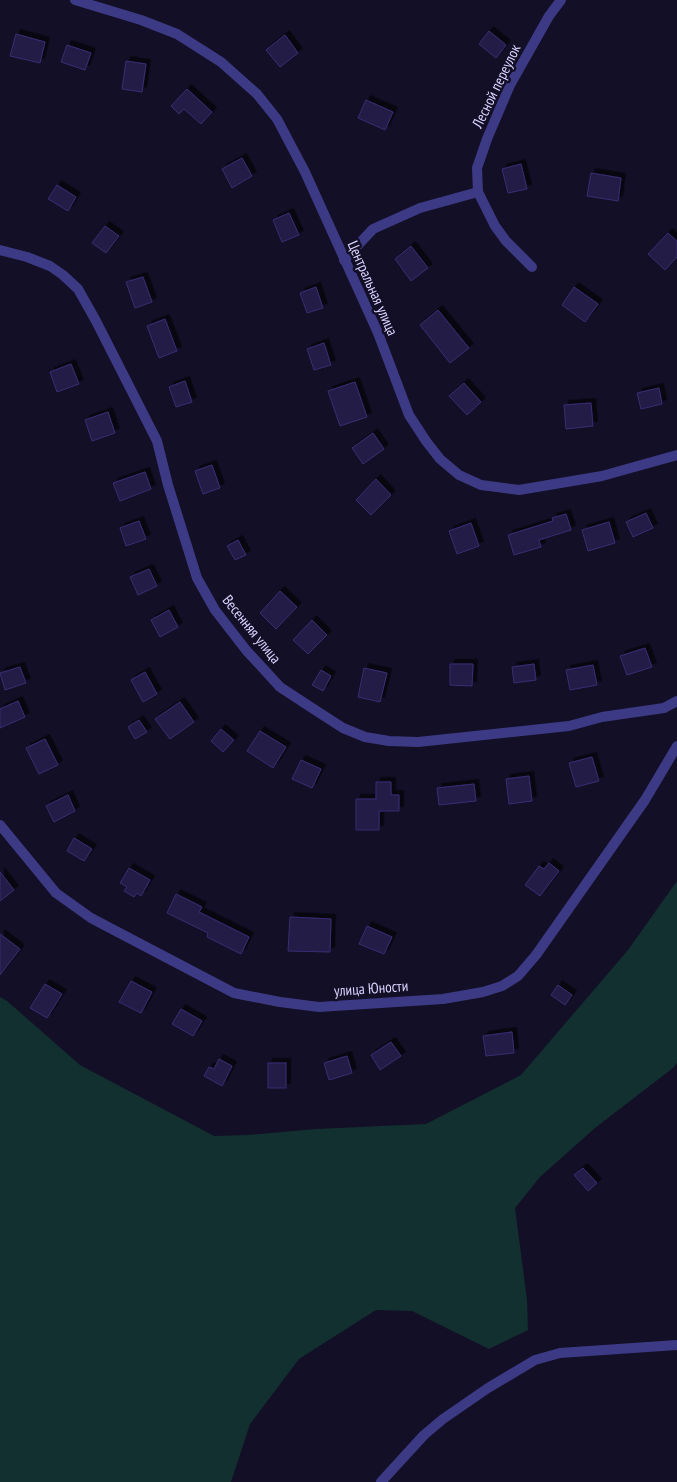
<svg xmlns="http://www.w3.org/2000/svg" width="677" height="1482" font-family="'PT Sans Narrow',sans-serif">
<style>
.green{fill:#12302f}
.building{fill:#241b47;stroke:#3b2d73;filter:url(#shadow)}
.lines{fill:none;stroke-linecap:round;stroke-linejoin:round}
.street{stroke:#3d3a85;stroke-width:10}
.labels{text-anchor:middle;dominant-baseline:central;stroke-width:5;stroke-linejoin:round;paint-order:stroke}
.street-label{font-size:15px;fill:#d9d4ff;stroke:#130f26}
</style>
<defs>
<filter id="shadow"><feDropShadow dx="4.5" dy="-4.5" stdDeviation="0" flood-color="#0009"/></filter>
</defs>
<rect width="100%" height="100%" fill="#130f26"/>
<polygon class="green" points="677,881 677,1063 673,1068 595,1128 540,1177 515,1208 527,1300 528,1330 489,1349 412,1311 376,1310 299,1359 250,1424 231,1482 0,1482 0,997 7,1001 80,1065 214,1136 247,1135 316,1129 426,1124 521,1075 628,950"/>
<g class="building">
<polygon points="489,31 506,45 496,58 479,44"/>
<polygon points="16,34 45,42 40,63 10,56"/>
<polygon points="285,35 298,53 280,67 266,50"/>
<polygon points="67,45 91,53 85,70 61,62"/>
<polygon points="126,61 146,64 142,92 122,89"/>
<polygon points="187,89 212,112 201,124 184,109 179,114 171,106"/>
<polygon points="366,100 393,112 385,130 358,118"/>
<polygon points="242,158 252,176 232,188 222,169"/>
<polygon points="521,164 527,189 508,193 502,169"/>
<polygon points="591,173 621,178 618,201 587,196"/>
<polygon points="57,185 76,197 68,211 48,199"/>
<polygon points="289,213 299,235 282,242 273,220"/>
<polygon points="105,226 119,236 106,253 92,243"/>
<polygon points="668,233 677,241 677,257 665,270 648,254"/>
<polygon points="411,246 428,268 411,281 395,259"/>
<polygon points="143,277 152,302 135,308 126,282"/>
<polygon points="316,287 323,308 307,313 300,293"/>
<polygon points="574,287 598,304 585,322 562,305"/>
<polygon points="438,310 469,348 450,363 420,325"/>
<polygon points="165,319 177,351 159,358 147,326"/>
<polygon points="324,343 331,365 314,370 307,349"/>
<polygon points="71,364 79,384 57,392 50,372"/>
<polygon points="185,381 192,402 176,407 169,387"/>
<polygon points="355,382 367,417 340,426 328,391"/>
<polygon points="464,383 481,402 467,415 449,396"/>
<polygon points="659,388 662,404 641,409 637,393"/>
<polygon points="591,403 593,426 566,429 564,405"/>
<polygon points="108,412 115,433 92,441 85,420"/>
<polygon points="373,433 384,449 363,464 352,448"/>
<polygon points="212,465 220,488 203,494 195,471"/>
<polygon points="145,472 151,489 120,501 113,483"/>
<polygon points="376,479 391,495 371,515 356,500"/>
<polygon points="646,513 653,528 633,537 626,522"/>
<polygon points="566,514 571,530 539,540 541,547 514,555 508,535 553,521 552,518"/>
<polygon points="139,521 146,539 126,546 120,528"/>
<polygon points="609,522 615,543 588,551 582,530"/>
<polygon points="471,523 479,546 457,554 449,531"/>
<polygon points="238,540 246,555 235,560 227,546"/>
<polygon points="149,569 157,586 138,595 130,577"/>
<polygon points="280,591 297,607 276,629 260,613"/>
<polygon points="169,610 178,627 160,637 151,620"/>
<polygon points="312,620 327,635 308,654 293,640"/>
<polygon points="645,648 652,667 627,675 620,656"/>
<polygon points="450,664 473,664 472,686 450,685"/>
<polygon points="534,664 536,680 514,683 512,667"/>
<polygon points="593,665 597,685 570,690 566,670"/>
<polygon points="20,667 26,683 5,690 0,673"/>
<polygon points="364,668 387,673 380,702 358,697"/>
<polygon points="321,670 331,676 323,691 312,685"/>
<polygon points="145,672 157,694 143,702 131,680"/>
<polygon points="18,701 25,717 0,728 0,709"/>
<polygon points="180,702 194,722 170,739 155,719"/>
<polygon points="139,720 147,732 135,739 128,727"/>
<polygon points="221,729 234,740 223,752 211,741"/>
<polygon points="260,731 286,747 273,768 247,751"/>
<polygon points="45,739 58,765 39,774 26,748"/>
<polygon points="592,757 599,781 576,787 569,763"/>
<polygon points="301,760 321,769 312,788 292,779"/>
<polygon points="529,776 532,801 509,804 506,779"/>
<polygon points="376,782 391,782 391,795 399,795 399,811 379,811 379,830 356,830 356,799 376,799"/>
<polygon points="474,784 476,801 439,805 437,788"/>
<polygon points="68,795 75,811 54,822 46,806"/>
<polygon points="74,838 92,849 84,861 67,851"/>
<polygon points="549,863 559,871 540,896 525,885 539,866 544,869"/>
<polygon points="129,868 150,880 141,896 137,893 134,897 124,891 127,887 120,883"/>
<polygon points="0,872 14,890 0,901"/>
<polygon points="176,894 202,907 199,912 249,937 241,954 207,937 208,933 167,913"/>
<polygon points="290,917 331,919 330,952 288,951"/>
<polygon points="367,926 392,937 384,954 359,944"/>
<polygon points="0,934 20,949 0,975"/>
<polygon points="131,981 152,992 141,1013 119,1002"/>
<polygon points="45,984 62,994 47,1018 30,1008"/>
<polygon points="558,985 572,995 565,1005 551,995"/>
<polygon points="181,1009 202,1021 193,1036 172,1024"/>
<polygon points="512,1032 514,1053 486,1056 483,1036"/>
<polygon points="391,1042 401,1056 380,1070 371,1055"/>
<polygon points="347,1056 352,1073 329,1080 324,1063"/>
<polygon points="219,1059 232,1066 222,1086 204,1076 209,1067 214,1069"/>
<rect x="268" y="1063" width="18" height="25"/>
<polygon points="583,1168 597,1183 588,1191 574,1175"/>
</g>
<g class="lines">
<g class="street">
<polyline points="75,0 141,20 177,34 221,62 257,94 277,119 305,172 378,333 409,415 426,441 440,459 459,475 481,485 519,490 602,476 677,455"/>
<polyline points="0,250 27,257 50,266 63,275 78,289 96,321 157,441 168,485 197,578 215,610 246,650 280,687 312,708 343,728 365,737 389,741 418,742 569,726 602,717 664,708 677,701"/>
<polyline points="344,260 373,229 420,208 478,192"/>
<polyline points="532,267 506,241 495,226 478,192 477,168 487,139 510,85 549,16 561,0"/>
<polyline points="0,825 56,893 91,918 234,993 280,1002 319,1007 443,999 483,992 502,986 518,976 536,955 645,800 677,746"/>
<polyline points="381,1482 424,1435 443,1419 488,1388 535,1360 560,1353 677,1345"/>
</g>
</g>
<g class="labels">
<g class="street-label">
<text transform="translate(496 86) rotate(-64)">Лесной переулок</text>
<text transform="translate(373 288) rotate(66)">Центральная улица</text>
<text transform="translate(252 629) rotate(51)">Весенняя улица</text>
<text transform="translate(371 988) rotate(-4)">улица Юности</text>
</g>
</g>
</svg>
